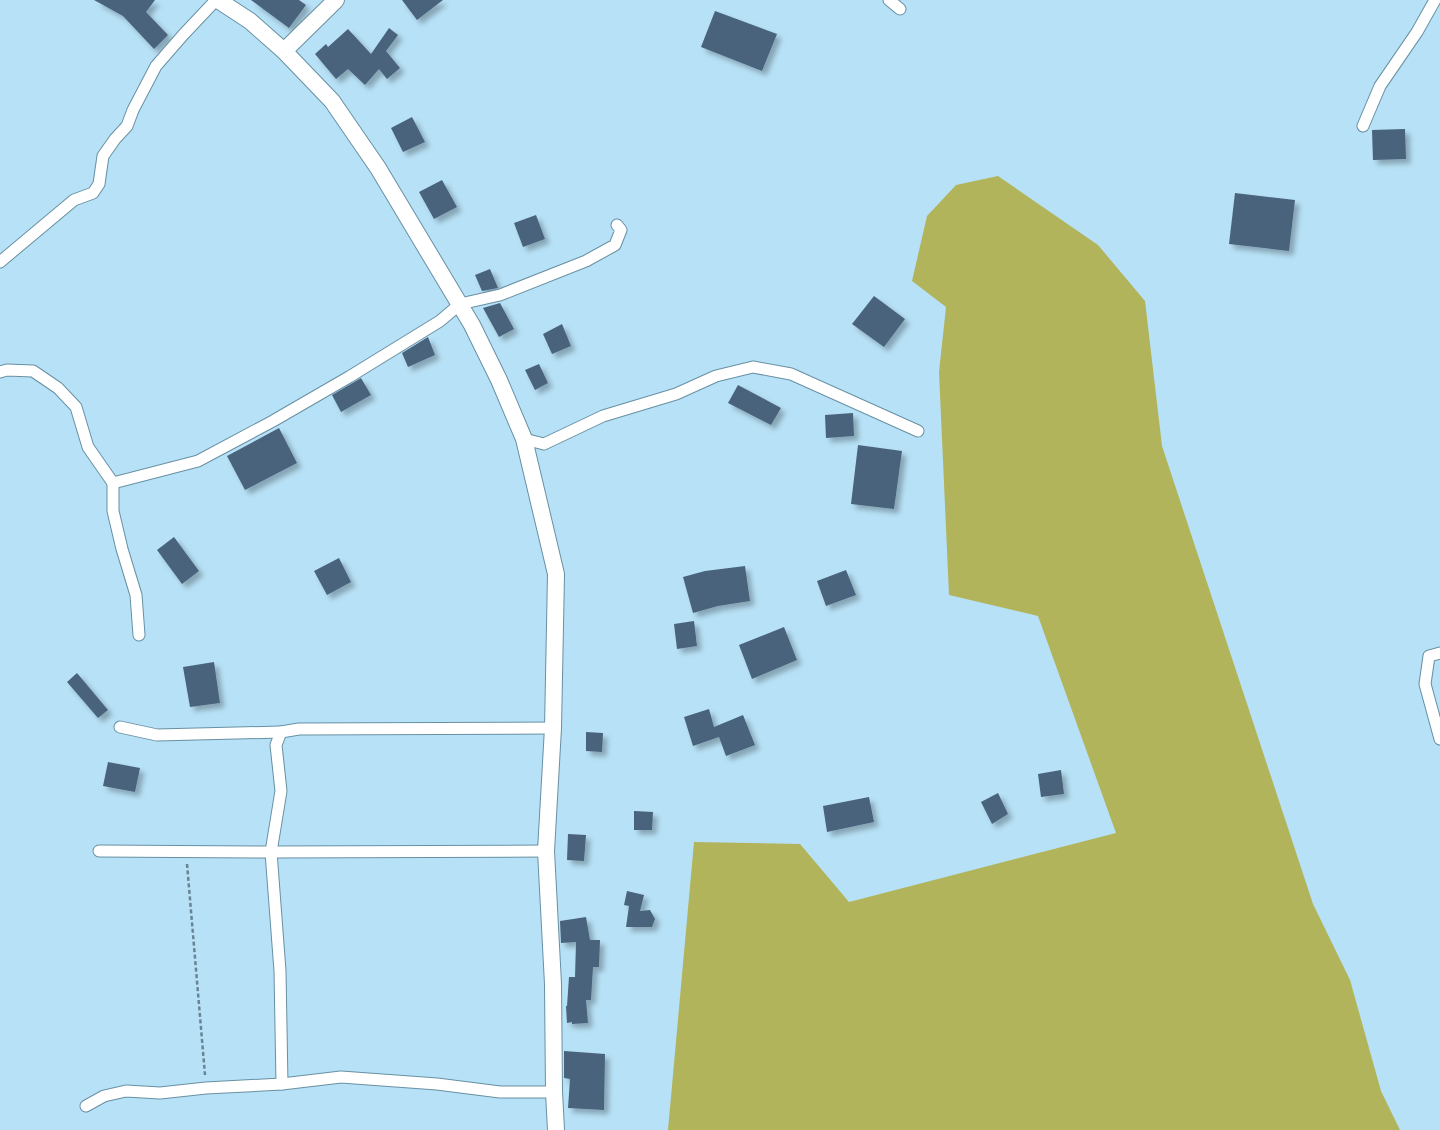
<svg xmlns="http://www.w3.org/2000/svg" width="1440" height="1130" font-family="Manrope,sans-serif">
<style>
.green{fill:#b2b45b}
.building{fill:#49637d;filter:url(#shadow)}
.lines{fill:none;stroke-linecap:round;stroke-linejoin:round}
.street-casing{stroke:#6890a3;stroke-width:13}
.secondary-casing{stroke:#6890a3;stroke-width:18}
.path{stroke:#678594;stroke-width:2.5;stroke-dasharray:4 2.5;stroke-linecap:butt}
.street{stroke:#fff;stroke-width:11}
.secondary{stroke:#fff;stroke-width:16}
</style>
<defs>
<filter id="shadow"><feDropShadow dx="4.5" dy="4.5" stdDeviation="2.5" flood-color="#0004"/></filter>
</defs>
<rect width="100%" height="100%" fill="#b7e1f6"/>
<polygon class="green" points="998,176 1098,245 1145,301 1162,446 1313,904 1350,980 1381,1091 1400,1130 668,1130 694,842 800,844 849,902 1116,833 1038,616 949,595 939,372 946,307 912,281 927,216 956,185"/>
<g class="building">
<polygon points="94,0 155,0 146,12 168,35 154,49 123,16"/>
<polygon points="251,0 299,0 306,5 289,28"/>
<polygon points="402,0 443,0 417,20"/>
<polygon points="715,11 777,34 762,71 701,47"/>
<polygon points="389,28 398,35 386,51 400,68 387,79 379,69 365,85 348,69 336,79 315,54 326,44 328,47 348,29 371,54"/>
<polygon points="412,117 425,142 403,152 391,128"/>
<polygon points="1405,129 1406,159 1373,160 1372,130"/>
<polygon points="442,180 457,207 434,219 419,192"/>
<polygon points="1235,193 1295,200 1289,251 1229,244"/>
<polygon points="536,215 545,239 523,247 514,223"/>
<polygon points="490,269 498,288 482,291 475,275"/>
<polygon points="874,296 905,319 884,347 852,324"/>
<polygon points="500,303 514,329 499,337 483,308"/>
<polygon points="562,324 571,346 552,354 543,334"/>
<polygon points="428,337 435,355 408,367 402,353"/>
<polygon points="539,364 548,383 535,390 525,370"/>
<polygon points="361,378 371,395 341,412 332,395"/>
<polygon points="738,385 781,408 771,425 728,403"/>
<polygon points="853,413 854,436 826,438 825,415"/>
<polygon points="279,428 297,463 245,490 227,456"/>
<polygon points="858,445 902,451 894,509 851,504"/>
<polygon points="174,537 199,571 182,584 157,550"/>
<polygon points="339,558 351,582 327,595 314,571"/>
<polygon points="745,566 750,601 718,606 693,613 683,577 705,571"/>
<polygon points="846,570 856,595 826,606 817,581"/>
<polygon points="694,621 697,646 677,649 674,624"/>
<polygon points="784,627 797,660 752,679 739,645"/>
<polygon points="214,662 220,703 190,707 183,667"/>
<polygon points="77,673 108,710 98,718 67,682"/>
<polygon points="709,709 714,727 743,715 755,745 726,756 719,737 693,746 684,717"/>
<polygon points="586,732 603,733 602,752 586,751"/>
<polygon points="108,762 140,768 135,792 103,786"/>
<polygon points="1061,770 1064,794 1041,797 1038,774"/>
<polygon points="998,793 1008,814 992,824 981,802"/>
<polygon points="869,797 874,822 827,832 823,806"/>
<polygon points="634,811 653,812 652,830 634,830"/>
<polygon points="568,834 586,835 584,861 567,860"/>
<polygon points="627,891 644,895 640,911 650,910 655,919 652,927 626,927 629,906 624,905"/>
<polygon points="586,917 590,940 600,940 599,967 593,967 591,1000 586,1000 588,1023 572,1024 572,1022 567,1023 566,1006 567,1006 569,977 575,977 576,942 561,943 560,921"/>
<polygon points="564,1051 605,1054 604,1110 568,1108 570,1079 564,1078"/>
</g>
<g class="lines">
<g class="street-casing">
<g id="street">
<polyline points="889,0 900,9"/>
<polyline points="1363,126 1380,86 1417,32 1435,0"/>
<polyline points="0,262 74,200 93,193 99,184 103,156 115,139 127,126 133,110 156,66 183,35 216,0"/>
<polyline points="0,372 7,370 33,371 58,388 76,407 88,447 113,483 198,461 273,421 349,377 440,321 460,304 500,295 586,261 615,245 621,230 617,225"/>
<polyline points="524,439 544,444 603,416 676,394 716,376 753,367 791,374 918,431"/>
<polyline points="113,483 113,511 122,549 136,595 139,635"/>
<polyline points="1440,653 1429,656 1425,684 1440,739"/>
<polyline points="120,727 157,735 281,732"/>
<polyline points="99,851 271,852 281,791 276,745 281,732 299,729 553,728"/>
<polyline points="282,1084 280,971 271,852 546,851"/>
<polyline points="86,1106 104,1096 126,1091 160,1093 206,1088 282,1084 341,1077 437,1084 500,1092 554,1092"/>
</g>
</g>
<g class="secondary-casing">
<g id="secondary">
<polyline points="218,0 250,21 284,51 332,101 378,168 472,325 499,380 524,439 556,574 553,728 546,851 553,984 554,1092 556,1130"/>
<polyline points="284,51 336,0"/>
</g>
</g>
<polyline class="path" points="187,864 205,1075"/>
<use href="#street" class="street"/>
<use href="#secondary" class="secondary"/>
</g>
</svg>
